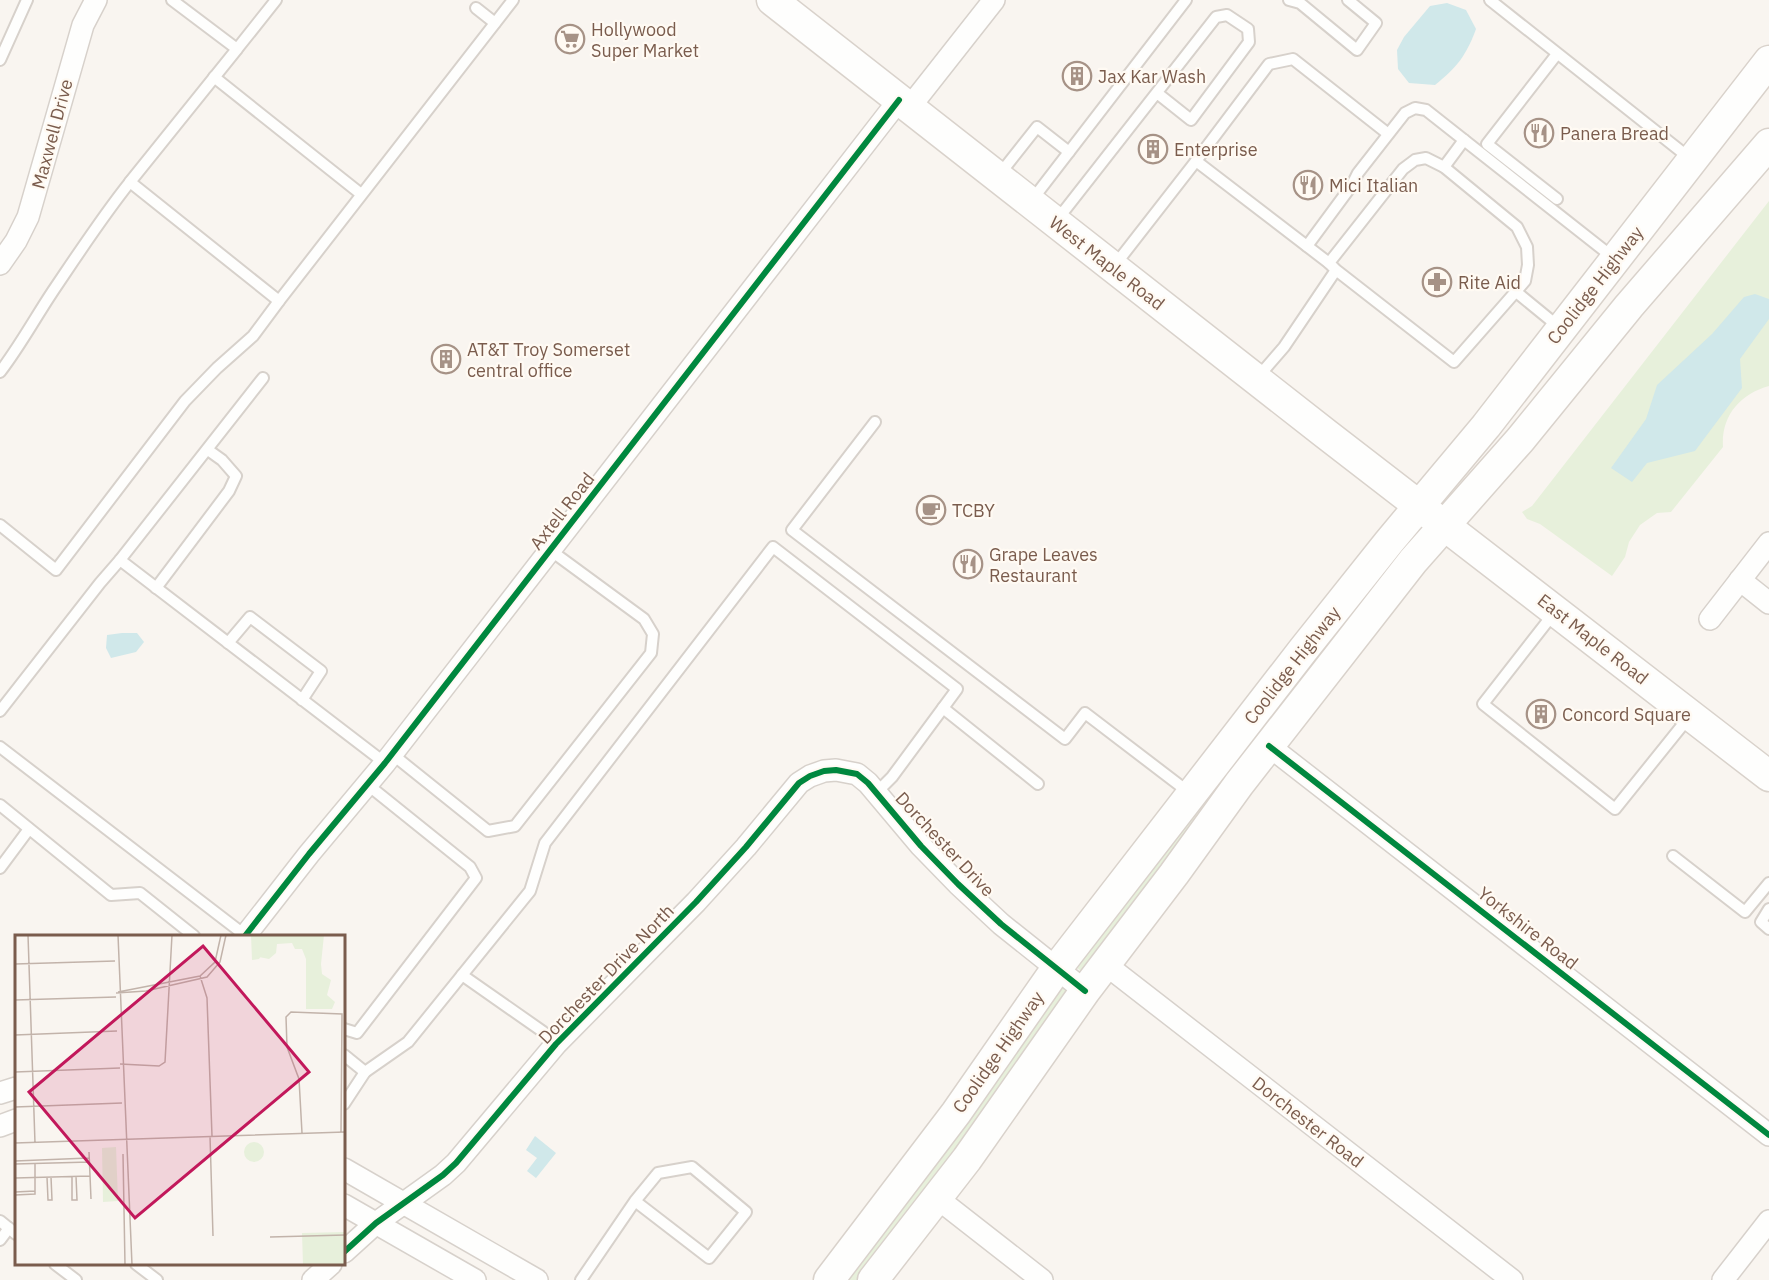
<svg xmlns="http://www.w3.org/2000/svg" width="1769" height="1280" font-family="'IBM Plex Sans',sans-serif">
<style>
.green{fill:#e7f0db}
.water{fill:#d0e8ea}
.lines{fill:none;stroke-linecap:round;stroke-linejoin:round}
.lane-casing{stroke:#d7d1cb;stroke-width:14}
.street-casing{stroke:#d7d1cb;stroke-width:24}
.secondary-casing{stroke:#d9d2cb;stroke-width:33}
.lane{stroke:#fefefd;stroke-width:10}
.street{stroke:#fefefd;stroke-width:21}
.secondary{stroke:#fefefd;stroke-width:30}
.cycleway-casing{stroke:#fffaf3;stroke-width:10}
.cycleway{stroke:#00873e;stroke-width:6}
.labels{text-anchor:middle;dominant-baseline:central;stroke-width:4.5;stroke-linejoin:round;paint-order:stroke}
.poi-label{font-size:18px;fill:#7a5c4d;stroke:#fffaf3;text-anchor:start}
.street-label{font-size:18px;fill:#7a5c4d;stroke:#fffaf3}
.inset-road{fill:none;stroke:#c2b3aa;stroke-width:1.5}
.view{fill:#c2185b;fill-opacity:0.15;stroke:#c2185b;stroke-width:3}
.inset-edge{fill:none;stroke:#7a5c4d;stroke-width:3}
</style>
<rect width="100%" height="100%" fill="#f9f5f0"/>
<g class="green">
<path d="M 1769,201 L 1769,386 C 1740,394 1721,416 1723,447 L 1671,512 L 1657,513 L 1640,525 L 1629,542 L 1625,557 L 1612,576 L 1540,524 L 1527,519 L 1522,512 L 1532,506 Z"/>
<polygon points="1397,554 1398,556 1292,693 1287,694"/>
<polygon points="1266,718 1270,723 1204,816 1082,972 1076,967"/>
<polygon points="1060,987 1064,988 1068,994 862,1280 842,1280"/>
</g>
<g class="water">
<path d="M 1447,3 L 1466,10 L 1476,29 C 1466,56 1457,67 1435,85 L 1409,83 L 1398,69 L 1397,50 L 1404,37 L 1430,6 Z"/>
<polygon points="1755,294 1769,299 1769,319 1740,359 1742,388 1695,451 1647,463 1632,482 1611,468 1646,419 1657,385 1712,334 1744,297"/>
<polygon points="122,633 137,633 144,642 136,652 111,658 106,648 107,635"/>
<polygon points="535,1136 556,1153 536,1178 527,1171 537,1158 526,1150"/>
</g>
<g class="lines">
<g class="lane-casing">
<g id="lane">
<polyline points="172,0 237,49 276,0"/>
<polyline points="1289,0 1300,3 1357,50 1376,23 1348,0"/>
<polyline points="1490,0 1692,160"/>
<polyline points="476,8 495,23"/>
<polyline points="237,49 130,182 279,301 513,0"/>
<polyline points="1557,54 1487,144 1557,199"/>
<polyline points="0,60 27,0"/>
<polyline points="214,77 361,194"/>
<polyline points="1464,140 1615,259"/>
<polyline points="1196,161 1269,64 1293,59 1387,133"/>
<polyline points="999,175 1037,127 1069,152"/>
<polyline points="1032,200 1186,0"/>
<polyline points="1057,220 1216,17 1227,15 1248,29 1249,42 1191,120 1157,93"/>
<polyline points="1307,246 1352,185 1358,173 1405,113 1415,108 1426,110 1464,140 1444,167"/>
<polyline points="1115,265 1196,161 1329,263"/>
<polyline points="1515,291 1559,327"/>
<path d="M 0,372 C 20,346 35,318 53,291 C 78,254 102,217 130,182"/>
<polyline points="1258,377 1284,347 1336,270 1329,263 1403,169 1415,160 1426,158 1444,167 1517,227 1527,247 1528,265 1525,281 1454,362 1336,270"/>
<polyline points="263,378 120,560 385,763"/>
<polyline points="875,422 792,530 1065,739 1085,713 1191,794"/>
<polyline points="0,525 56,570 185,401 217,368 253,336 279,301"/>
<polyline points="156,588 229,491 236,476 222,460 208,450"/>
<polyline points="1554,613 1483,704 1615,809 1689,717"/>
<polyline points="228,643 250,617 321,671 302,700"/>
<polyline points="0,711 100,583 120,560"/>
<polyline points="0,747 246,936"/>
<polyline points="392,754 488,831 515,826 651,653 653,634 644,619 550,550"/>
<polyline points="877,792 892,777 943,708"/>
<polyline points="0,805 111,895 140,893 194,936"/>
<polyline points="1673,856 1745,912 1769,883"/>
<polyline points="0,868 29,829"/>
<polyline points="1769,909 1761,922 1769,929"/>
<polyline points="462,975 542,1031 556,1044"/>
<polyline points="344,1029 357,1033 476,878 470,867 368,785"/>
<polyline points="344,1055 365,1072"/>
<polyline points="344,1104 365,1072 408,1042 530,891 545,843 773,547 957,689 943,708 1038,784"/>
<polyline points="0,1221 16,1234"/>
<polyline points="0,1240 9,1228"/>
<polyline points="55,1264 76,1280"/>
<polyline points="136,1264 157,1280"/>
<polyline points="581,1280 635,1201 658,1173 692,1167 746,1212 709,1258 635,1201"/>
</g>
</g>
<g class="street-casing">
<g id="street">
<polyline points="909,108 994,0"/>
<polyline points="0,264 16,241 28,217 77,46 83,25 96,0"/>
<polyline points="1740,580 1769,603"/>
<polyline points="1710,619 1769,543"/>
<polyline points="1269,746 1769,1135"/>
<polyline points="245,936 309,854 385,763 899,100"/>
<polyline points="1105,964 1512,1280"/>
<polyline points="0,1093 16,1088"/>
<polyline points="0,1126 16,1120"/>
<polyline points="344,1169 537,1280"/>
<polyline points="937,1198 1042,1280"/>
<polyline points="344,1205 475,1280"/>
<polyline points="344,1252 376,1223 443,1175 456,1163 556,1044 696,902 746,847 799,783 810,776 824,771 836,770 857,774 868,783 921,846 958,884 1001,924 1085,991"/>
<polyline points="313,1280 331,1264"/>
<polyline points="1723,1280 1769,1221"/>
</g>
</g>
<g class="secondary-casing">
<g id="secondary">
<polyline points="772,0 1326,434 1769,776"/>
<polyline points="829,1280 956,1113 1057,968 1303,650 1389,542 1486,426 1769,61"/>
<polyline points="873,1280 967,1159 1085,991 1174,874 1239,784 1413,561 1520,440 1629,306 1769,144"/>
</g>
</g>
<use href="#lane" class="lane"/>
<use href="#street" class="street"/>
<use href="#secondary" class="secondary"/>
<g class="cycleway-casing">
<g id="cycleway">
<polyline points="1269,746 1769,1135"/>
<polyline points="245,936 309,854 385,763 899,100"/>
<polyline points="344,1252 376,1223 443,1175 456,1163 556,1044 696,902 746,847 799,783 810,776 824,771 836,770 857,774 868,783 921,846 958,884 1001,924 1085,991"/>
</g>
</g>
<use href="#cycleway" class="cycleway"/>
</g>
<defs>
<g id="supermarket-ring" transform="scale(1.5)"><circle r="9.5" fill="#fffaf3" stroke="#a69286" stroke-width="1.5"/><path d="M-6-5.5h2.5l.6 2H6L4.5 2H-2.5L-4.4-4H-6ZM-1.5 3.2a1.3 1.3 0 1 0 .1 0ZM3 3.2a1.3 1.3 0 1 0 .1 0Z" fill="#a69286"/></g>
<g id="building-ring" transform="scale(1.5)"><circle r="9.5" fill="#fffaf3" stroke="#a69286" stroke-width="1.5"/><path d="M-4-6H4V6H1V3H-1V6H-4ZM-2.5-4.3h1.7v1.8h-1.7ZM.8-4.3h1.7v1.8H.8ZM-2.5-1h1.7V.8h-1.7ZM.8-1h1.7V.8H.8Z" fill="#a69286"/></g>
<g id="restaurant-ring" transform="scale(1.5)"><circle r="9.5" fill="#fffaf3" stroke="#a69286" stroke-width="1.5"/><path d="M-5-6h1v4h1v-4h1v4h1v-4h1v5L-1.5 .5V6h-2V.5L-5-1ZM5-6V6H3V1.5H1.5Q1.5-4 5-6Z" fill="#a69286"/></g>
<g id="pharmacy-ring" transform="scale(1.5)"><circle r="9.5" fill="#fffaf3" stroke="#a69286" stroke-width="1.5"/><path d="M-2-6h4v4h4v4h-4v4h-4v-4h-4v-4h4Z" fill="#a69286"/></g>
<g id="cafe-ring" transform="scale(1.5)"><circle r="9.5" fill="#fffaf3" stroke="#a69286" stroke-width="1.5"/><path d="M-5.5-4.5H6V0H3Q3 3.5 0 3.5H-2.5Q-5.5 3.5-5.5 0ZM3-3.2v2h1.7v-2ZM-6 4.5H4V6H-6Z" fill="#a69286"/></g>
</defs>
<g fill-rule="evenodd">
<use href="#supermarket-ring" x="570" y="39"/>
<use href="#building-ring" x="1077" y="76"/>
<use href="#restaurant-ring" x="1539" y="133"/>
<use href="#building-ring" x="1153" y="149"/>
<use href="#restaurant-ring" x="1308" y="185"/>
<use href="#pharmacy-ring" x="1437" y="282"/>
<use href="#building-ring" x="446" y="359"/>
<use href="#cafe-ring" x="931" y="510"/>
<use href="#restaurant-ring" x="968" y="564"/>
<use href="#building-ring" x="1541" y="714"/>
</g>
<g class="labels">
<g class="poi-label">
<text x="591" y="29">Hollywood<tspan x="591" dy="21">Super Market</tspan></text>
<text x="1098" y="76">Jax Kar Wash</text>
<text x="1560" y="133">Panera Bread</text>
<text x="1174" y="149">Enterprise</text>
<text x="1329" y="185">Mici Italian</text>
<text x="1458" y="282">Rite Aid</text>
<text x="467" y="349">AT&amp;T Troy Somerset<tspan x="467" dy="21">central office</tspan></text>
<text x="952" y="510">TCBY</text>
<text x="989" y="554">Grape Leaves<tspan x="989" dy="21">Restaurant</tspan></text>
<text x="1562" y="714">Concord Square</text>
</g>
<g class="street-label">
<text transform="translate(52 134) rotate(-75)">Maxwell Drive</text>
<text transform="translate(1107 263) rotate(38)">West Maple Road</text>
<text transform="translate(1595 285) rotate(-52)">Coolidge Highway</text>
<text transform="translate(562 511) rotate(-52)">Axtell Road</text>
<text transform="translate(1593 639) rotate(38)">East Maple Road</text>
<text transform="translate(1292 665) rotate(-52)">Coolidge Highway</text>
<text transform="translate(945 844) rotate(47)">Dorchester Drive</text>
<text transform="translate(1528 928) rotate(38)">Yorkshire Road</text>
<text transform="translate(606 974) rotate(-46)">Dorchester Drive North</text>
<text transform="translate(998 1052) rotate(-55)">Coolidge Highway</text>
<text transform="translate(1308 1122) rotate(38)">Dorchester Road</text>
</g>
</g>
<g transform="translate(15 935)">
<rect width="330" height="330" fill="#f9f5f0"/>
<path d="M 101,212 L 103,266 L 88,267 L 87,213 ZM 330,297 L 330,330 L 288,330 L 287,298 Z" fill="#e7f0db"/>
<path d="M 259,0 L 309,0 L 306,29 L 307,39 L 316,45 L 312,60 L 320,67 L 317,74 L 291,74 L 291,24 L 287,14 L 280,14 L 277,8 L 262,9 L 261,18 L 254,24 L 244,22 ZM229 217a10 10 0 1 1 20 0a10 10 0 1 1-20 0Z" fill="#e7f0db"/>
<path d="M 236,0 L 261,0 L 244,24 L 237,25 Z" fill="#e7f0db"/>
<path class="inset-road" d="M 13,0 L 20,208M 103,0 L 117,330M 0,29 L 100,26M 185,41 L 192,63 L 197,201M 103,57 L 185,41 L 200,27 L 206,0M 101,58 L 131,56 L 192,42 L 205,27 L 211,0M 0,65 L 101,62M 0,100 L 102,96M 105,129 L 144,131 L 150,127 L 157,0M 0,137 L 105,133M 0,172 L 107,168M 287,198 L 284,144 L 272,112 L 271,82 L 276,77 L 327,79 L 326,197M 195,201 L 198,301M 0,208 L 330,197M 74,217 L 76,264M 108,219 L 110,330M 0,226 L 74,223M 0,229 L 75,227M 57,241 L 57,265 L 62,265 L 61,241M 32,242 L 33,265 L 37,265 L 36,242M 0,243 L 75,241M 0,257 L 20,256M 0,260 L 20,259 L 20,228M 255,302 L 330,300"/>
<path class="view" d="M 188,11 L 294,137 L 120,283 L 14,157 Z"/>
<rect width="330" height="330" class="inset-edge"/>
</g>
</svg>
